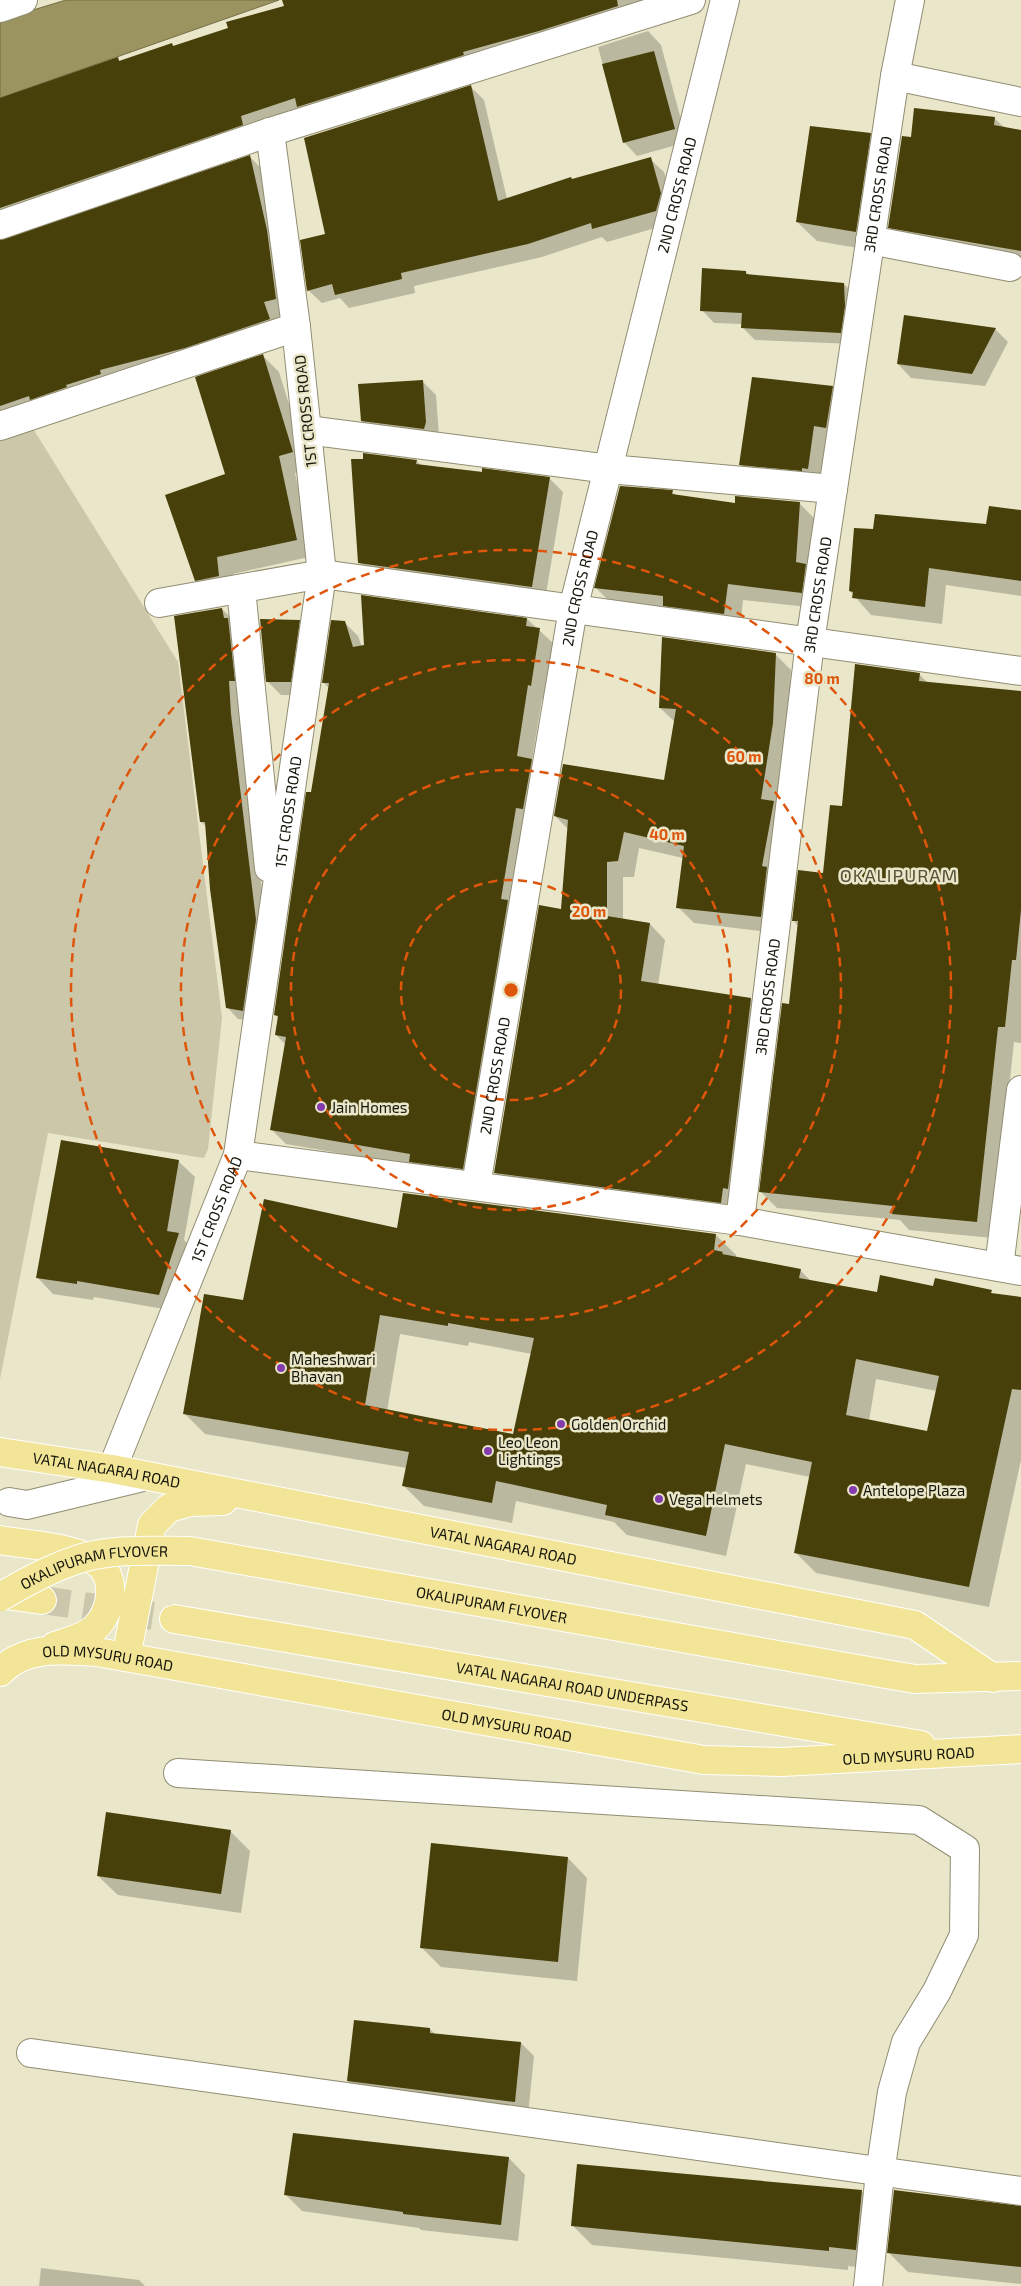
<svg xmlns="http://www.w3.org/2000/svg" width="1021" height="2286" font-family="'Exo 2',sans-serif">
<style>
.green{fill:#cbc7a8}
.water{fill:#9b9360;stroke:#736e46}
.shadow{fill:#0003;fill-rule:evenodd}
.building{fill:#48400a;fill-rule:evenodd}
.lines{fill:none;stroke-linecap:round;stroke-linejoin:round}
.major-tunnel{stroke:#cac7ac;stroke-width:28;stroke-dasharray:28 14;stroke-linecap:butt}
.minor-casing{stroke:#918d72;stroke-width:30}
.major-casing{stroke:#fff;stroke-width:30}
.minor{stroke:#fff;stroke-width:28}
.major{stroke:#f2e598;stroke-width:28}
.major-bridge-casing{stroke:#fff;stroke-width:30;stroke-linecap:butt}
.major-bridge{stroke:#f2e598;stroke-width:28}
.ring{fill:none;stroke:#de560c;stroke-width:2.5;stroke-dasharray:9 6}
.poi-dot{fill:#833bae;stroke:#eae6c9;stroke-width:2}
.labels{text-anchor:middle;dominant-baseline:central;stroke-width:5;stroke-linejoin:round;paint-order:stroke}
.street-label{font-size:15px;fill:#17160b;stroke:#eae6c9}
.poi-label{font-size:15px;fill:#17160b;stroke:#eae6c9;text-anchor:start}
.quarter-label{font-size:18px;letter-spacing:1px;fill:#565239;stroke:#eae6c9}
.centre{fill:#de560c;stroke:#eae6c9;stroke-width:2.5}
.ring-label{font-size:15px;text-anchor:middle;font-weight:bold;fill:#de560c;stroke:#eae6c9;stroke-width:5;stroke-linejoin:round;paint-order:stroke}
</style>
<rect width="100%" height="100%" fill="#eae6c9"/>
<polygon class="green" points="32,427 178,662 222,1018 208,1149 204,1158 48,1133 0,1379 0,438"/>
<polygon class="water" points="66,0 279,0 0,98 0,20"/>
<g class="shadow">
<polygon points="284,0 699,0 0,236 0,99 117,58 121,62 172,44 174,47 230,29 285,6"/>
<polygon points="648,31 661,45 687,142 637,156 624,142 598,47"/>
<polygon points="471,87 484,100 507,199 650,159 664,172 674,207 669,224 607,242 602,237 542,257 414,286 415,293 349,308 340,298 322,303 308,290 327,235"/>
<polygon points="994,118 1005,128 1021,132 1021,262 903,241 889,227 912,138"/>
<polygon points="870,134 890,154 875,251 817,241 797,222"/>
<polygon points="250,157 265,172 291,314 279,317 284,334 0,428 0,241"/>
<polygon points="746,272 750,276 844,284 856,296 853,344 755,340 742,327 743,324 714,323 702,310"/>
<polygon points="995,329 1008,342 985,386 911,378 898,364"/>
<polygon points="263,356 279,372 309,469 295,473 313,556 233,574 235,593 213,597 196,580"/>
<polygon points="423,382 436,395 439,436 376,434 362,421"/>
<polygon points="832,387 846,400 821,481 754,478 740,464"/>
<polygon points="416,461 422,466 549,478 563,492 545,600 373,576 360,563"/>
<polygon points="672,492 677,496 736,504 799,503 815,519 817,608 743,600 740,629 612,604 596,588"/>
<polygon points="1021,512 1021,596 946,585 942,624 871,615 850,591 874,530 987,525"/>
<polygon points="222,609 233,620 242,726 267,932 254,1021 238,1019 227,1007 207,827 201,822"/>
<polygon points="527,619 553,643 545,699 542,699 532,760 545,774 477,1182 415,1166 286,1144 272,1130 286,1045 276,1035 279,1018 275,1015 330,689 323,682 344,622 358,636 362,647"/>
<polygon points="299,621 313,634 304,695 281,695 267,681"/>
<polygon points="775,654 791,670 777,933 694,923 678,907 683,858 639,848 634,877 623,877 623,920 650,924 665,940 658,985 751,999 767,1015 737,1218 511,1188 495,1172 562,910 568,829 555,816 665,782 675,722 660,708"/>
<polygon points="919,674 928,683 1021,692 1021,1043 1014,1042 993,1238 909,1230 900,1220 777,1208 761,1192 790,1006 798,926 793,920 824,874 843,807"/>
<polygon points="178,1161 195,1177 184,1240 195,1251 176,1311 94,1297 93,1300 53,1294 37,1277"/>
<path d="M 398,1229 L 716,1235 L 736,1255 L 736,1258 L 800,1270 L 812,1282 L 878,1293 L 1021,1310 L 1021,1460 L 989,1607 L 816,1573 L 795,1552 L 810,1477 L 746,1464 L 726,1556 L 627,1535 L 614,1522 L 516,1501 L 512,1523 L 424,1506 L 404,1486 L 407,1468 L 205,1434 L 185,1414 L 244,1301 ZM 400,1334 L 468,1346 L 469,1342 L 532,1354 L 514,1436 L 387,1411 ZM 876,1379 L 937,1391 L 928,1432 L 869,1421 Z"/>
<polygon points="230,1831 250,1851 241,1913 118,1895 98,1876"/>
<polygon points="568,1858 587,1878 577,1981 441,1967 422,1948"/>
<polygon points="430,2029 435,2034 521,2043 534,2056 528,2115 362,2094 348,2081"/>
<polygon points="509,2158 525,2175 518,2241 421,2230 419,2228 302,2211 285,2194"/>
<polygon points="578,2165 862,2192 882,2211 875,2269 848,2266 848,2270 592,2245 573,2226"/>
<polygon points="1021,2207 1021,2284 908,2272 889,2253"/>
<polygon points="41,2268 139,2280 145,2286 39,2286"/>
</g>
<g class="building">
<polygon points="282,0 617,0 618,6 539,31 463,52 464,55 297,107 295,98 241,116 243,125 0,208 0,98 118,57 119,61 172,43 173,46 228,28 226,22 284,6"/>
<polygon points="654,51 675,129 623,143 602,64"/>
<polygon points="471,85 498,201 571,177 572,179 651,157 661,193 656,211 592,229 591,223 528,244 401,273 402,279 335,295 332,284 307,291 300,240 325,234 304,138"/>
<polygon points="914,108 995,117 994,125 1021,130 1021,251 888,228 902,136 911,137"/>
<polygon points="810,126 871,133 856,232 796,222"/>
<polygon points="250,155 267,230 276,299 264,302 270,319 185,348 100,370 101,374 66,385 67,387 30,400 29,396 0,406 0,240"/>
<polygon points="702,268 746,271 746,274 844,283 845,306 841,333 741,328 742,313 700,311"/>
<polygon points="904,315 996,328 972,374 897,364"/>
<polygon points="263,354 293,452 279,456 297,540 217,557 219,576 195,581 165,495 225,474 195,377"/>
<polygon points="752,377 833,386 826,428 814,426 808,469 802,468 802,471 739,465"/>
<polygon points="423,380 426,422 424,429 361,421 358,384"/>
<polygon points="363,453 417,460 416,464 482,472 482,468 550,477 532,587 358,563 351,459 363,459"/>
<polygon points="620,486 673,490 672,494 735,503 735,496 800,502 796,562 806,564 802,593 728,584 724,614 663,606 663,596 594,588"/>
<polygon points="989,506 1021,510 1021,581 929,568 925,607 852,598 853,592 849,591 854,528 873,529 875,514 986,524"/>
<polygon points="361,595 527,618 526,626 540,628 531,686 528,685 517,756 532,759 523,809 516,808 501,899 508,900 463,1169 409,1162 410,1154 270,1130 286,1037 275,1035 278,1016 274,1015 306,792 311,792 329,683 322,683 331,620 345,621 353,647 364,645"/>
<polygon points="222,608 224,618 228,618 235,681 229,681 231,714 256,920 243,1011 226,1008 210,889 205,822 200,822 174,616"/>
<polygon points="260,619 300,620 291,682 266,682"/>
<polygon points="662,637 776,653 773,723 761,799 774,801 762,866 767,867 761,917 676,908 684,846 624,832 618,861 607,862 607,916 650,923 641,981 751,998 728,1189 723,1188 721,1203 494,1173 539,905 561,909 568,820 554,816 563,764 664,780 676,709 659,708"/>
<polygon points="855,664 920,673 919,681 1021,691 1021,910 1016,960 1012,960 1005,1027 998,1027 977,1222 892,1214 893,1206 759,1192 782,1003 789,1004 798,921 792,921 798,870 823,873 830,805 842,806"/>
<polygon points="61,1140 179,1160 167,1231 179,1233 159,1295 77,1281 77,1284 36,1278"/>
<path d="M 403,1193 L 716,1234 L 714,1250 L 723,1252 L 722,1254 L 801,1269 L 799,1278 L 877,1292 L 880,1275 L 933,1286 L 935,1278 L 992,1290 L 991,1293 L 1021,1297 L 1021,1390 L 1012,1389 L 969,1587 L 794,1553 L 812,1462 L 725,1444 L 706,1536 L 605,1515 L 607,1505 L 496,1481 L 492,1503 L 402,1486 L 409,1452 L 183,1414 L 204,1294 L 243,1300 L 264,1199 L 397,1228 ZM 380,1315 L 448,1326 L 448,1323 L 534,1338 L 513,1434 L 365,1405 ZM 856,1359 L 939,1376 L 927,1431 L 846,1415 Z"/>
<polygon points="106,1812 231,1830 221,1894 97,1876"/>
<polygon points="431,1843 568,1857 558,1962 420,1948"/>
<polygon points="354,2020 430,2028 430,2033 521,2042 515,2102 347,2081"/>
<polygon points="293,2133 509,2157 501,2225 403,2214 403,2212 284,2195"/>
<polygon points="577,2164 862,2190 856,2250 829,2247 829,2251 571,2226"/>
<polygon points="894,2190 1021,2206 1021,2267 887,2253"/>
</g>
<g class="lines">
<polyline class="major-tunnel" points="42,1600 174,1619"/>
<g class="minor-casing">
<g id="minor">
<polyline points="0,8 23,0"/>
<polyline points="895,76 1021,102"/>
<polyline points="0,225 270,132 691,0"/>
<polyline points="870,240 1010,267"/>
<polyline points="0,426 296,327"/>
<polyline points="307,430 609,469 833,489"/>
<polyline points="241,589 269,868"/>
<polyline points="159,603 322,574 1021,671"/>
<polyline points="238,1155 740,1221 1021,1271"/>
<path id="s1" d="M 476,1185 L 573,609 L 725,0"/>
<path id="s2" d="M 740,1221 L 810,642 L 895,76 L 910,0"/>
<polyline points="999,1267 1021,1090"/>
<path id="s3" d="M 112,1469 L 238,1155 L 322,574 L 296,327 L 270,132"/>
<polyline points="9,1502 27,1505 139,1478"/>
<polyline points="178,1773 919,1820 965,1849 964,1935 937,1991 906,2042 892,2092 880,2173 868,2286"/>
<polyline points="31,2053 1021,2191"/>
</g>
</g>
<g class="major-casing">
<g id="major">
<path id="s4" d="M 0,1452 L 112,1469 L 915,1625 L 993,1678"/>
<path d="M 0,1540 C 30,1545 66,1546 93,1560 C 118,1573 113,1610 96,1627 C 86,1638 69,1641 55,1646"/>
<polyline points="0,1594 42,1600"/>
<path id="s5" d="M 174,1619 L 921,1745"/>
<polyline points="126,1657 152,1525 169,1508 190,1502 223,1501"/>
<path id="s6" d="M 0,1672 C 25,1645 64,1650 97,1652 L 704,1760 L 782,1762 L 1021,1749"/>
<polyline points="880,1673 915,1679 1021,1676"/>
</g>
</g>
<use href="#minor" class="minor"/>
<use href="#major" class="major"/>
<g class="major-bridge-casing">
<g id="major-bridge">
<path id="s7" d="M 0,1597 C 26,1582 51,1568 79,1559 C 114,1548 154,1551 190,1551 L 880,1673"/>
</g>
</g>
<use href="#major-bridge" class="major-bridge"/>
</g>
<g class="ring">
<circle cx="511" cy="990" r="110"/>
<circle cx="511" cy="990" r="220"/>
<circle cx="511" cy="990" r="330"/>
<circle cx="511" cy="990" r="440"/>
</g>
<g class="poi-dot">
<circle cx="321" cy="1107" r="5"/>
<circle cx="281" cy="1368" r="5"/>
<circle cx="561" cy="1424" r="5"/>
<circle cx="488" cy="1451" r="5"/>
<circle cx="853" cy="1490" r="5"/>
<circle cx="659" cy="1499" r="5"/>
</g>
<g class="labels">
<g class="street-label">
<text stroke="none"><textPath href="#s2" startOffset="1036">3RD CROSS ROAD</textPath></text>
<text stroke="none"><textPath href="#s1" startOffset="1011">2ND CROSS ROAD</textPath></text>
<text transform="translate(305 411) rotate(-96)">1ST CROSS ROAD</text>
<text stroke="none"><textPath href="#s1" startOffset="606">2ND CROSS ROAD</textPath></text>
<text stroke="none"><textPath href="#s2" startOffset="631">3RD CROSS ROAD</textPath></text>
<text stroke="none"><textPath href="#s3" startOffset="685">1ST CROSS ROAD</textPath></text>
<text stroke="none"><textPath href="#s2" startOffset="226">3RD CROSS ROAD</textPath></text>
<text stroke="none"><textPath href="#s1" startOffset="111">2ND CROSS ROAD</textPath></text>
<text stroke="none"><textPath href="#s3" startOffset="280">1ST CROSS ROAD</textPath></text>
<text stroke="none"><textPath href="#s4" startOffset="108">VATAL NAGARAJ ROAD</textPath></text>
<text stroke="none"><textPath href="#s4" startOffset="512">VATAL NAGARAJ ROAD</textPath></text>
<text stroke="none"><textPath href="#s7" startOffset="101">OKALIPURAM FLYOVER</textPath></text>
<text stroke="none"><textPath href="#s7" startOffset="506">OKALIPURAM FLYOVER</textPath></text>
<text stroke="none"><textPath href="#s6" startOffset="114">OLD MYSURU ROAD</textPath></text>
<text stroke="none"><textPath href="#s5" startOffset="404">VATAL NAGARAJ ROAD UNDERPASS</textPath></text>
<text stroke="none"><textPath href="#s6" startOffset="519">OLD MYSURU ROAD</textPath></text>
<text stroke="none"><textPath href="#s6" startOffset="924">OLD MYSURU ROAD</textPath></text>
</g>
<g class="poi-label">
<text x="331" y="1107">Jain Homes</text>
<text x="291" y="1359">Maheshwari<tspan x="291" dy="17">Bhavan</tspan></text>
<text x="571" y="1424">Golden Orchid</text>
<text x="498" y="1442">Leo Leon<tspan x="498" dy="17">Lightings</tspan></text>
<text x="863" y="1490">Antelope Plaza</text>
<text x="669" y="1499">Vega Helmets</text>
</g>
<g class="quarter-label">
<text x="899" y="875">OKALIPURAM</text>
</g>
</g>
<circle cx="511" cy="990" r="8" class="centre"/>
<g class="ring-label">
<text x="822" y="684">80 m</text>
<text x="744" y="762">60 m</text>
<text x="667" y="840">40 m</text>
<text x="589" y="917">20 m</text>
</g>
</svg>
